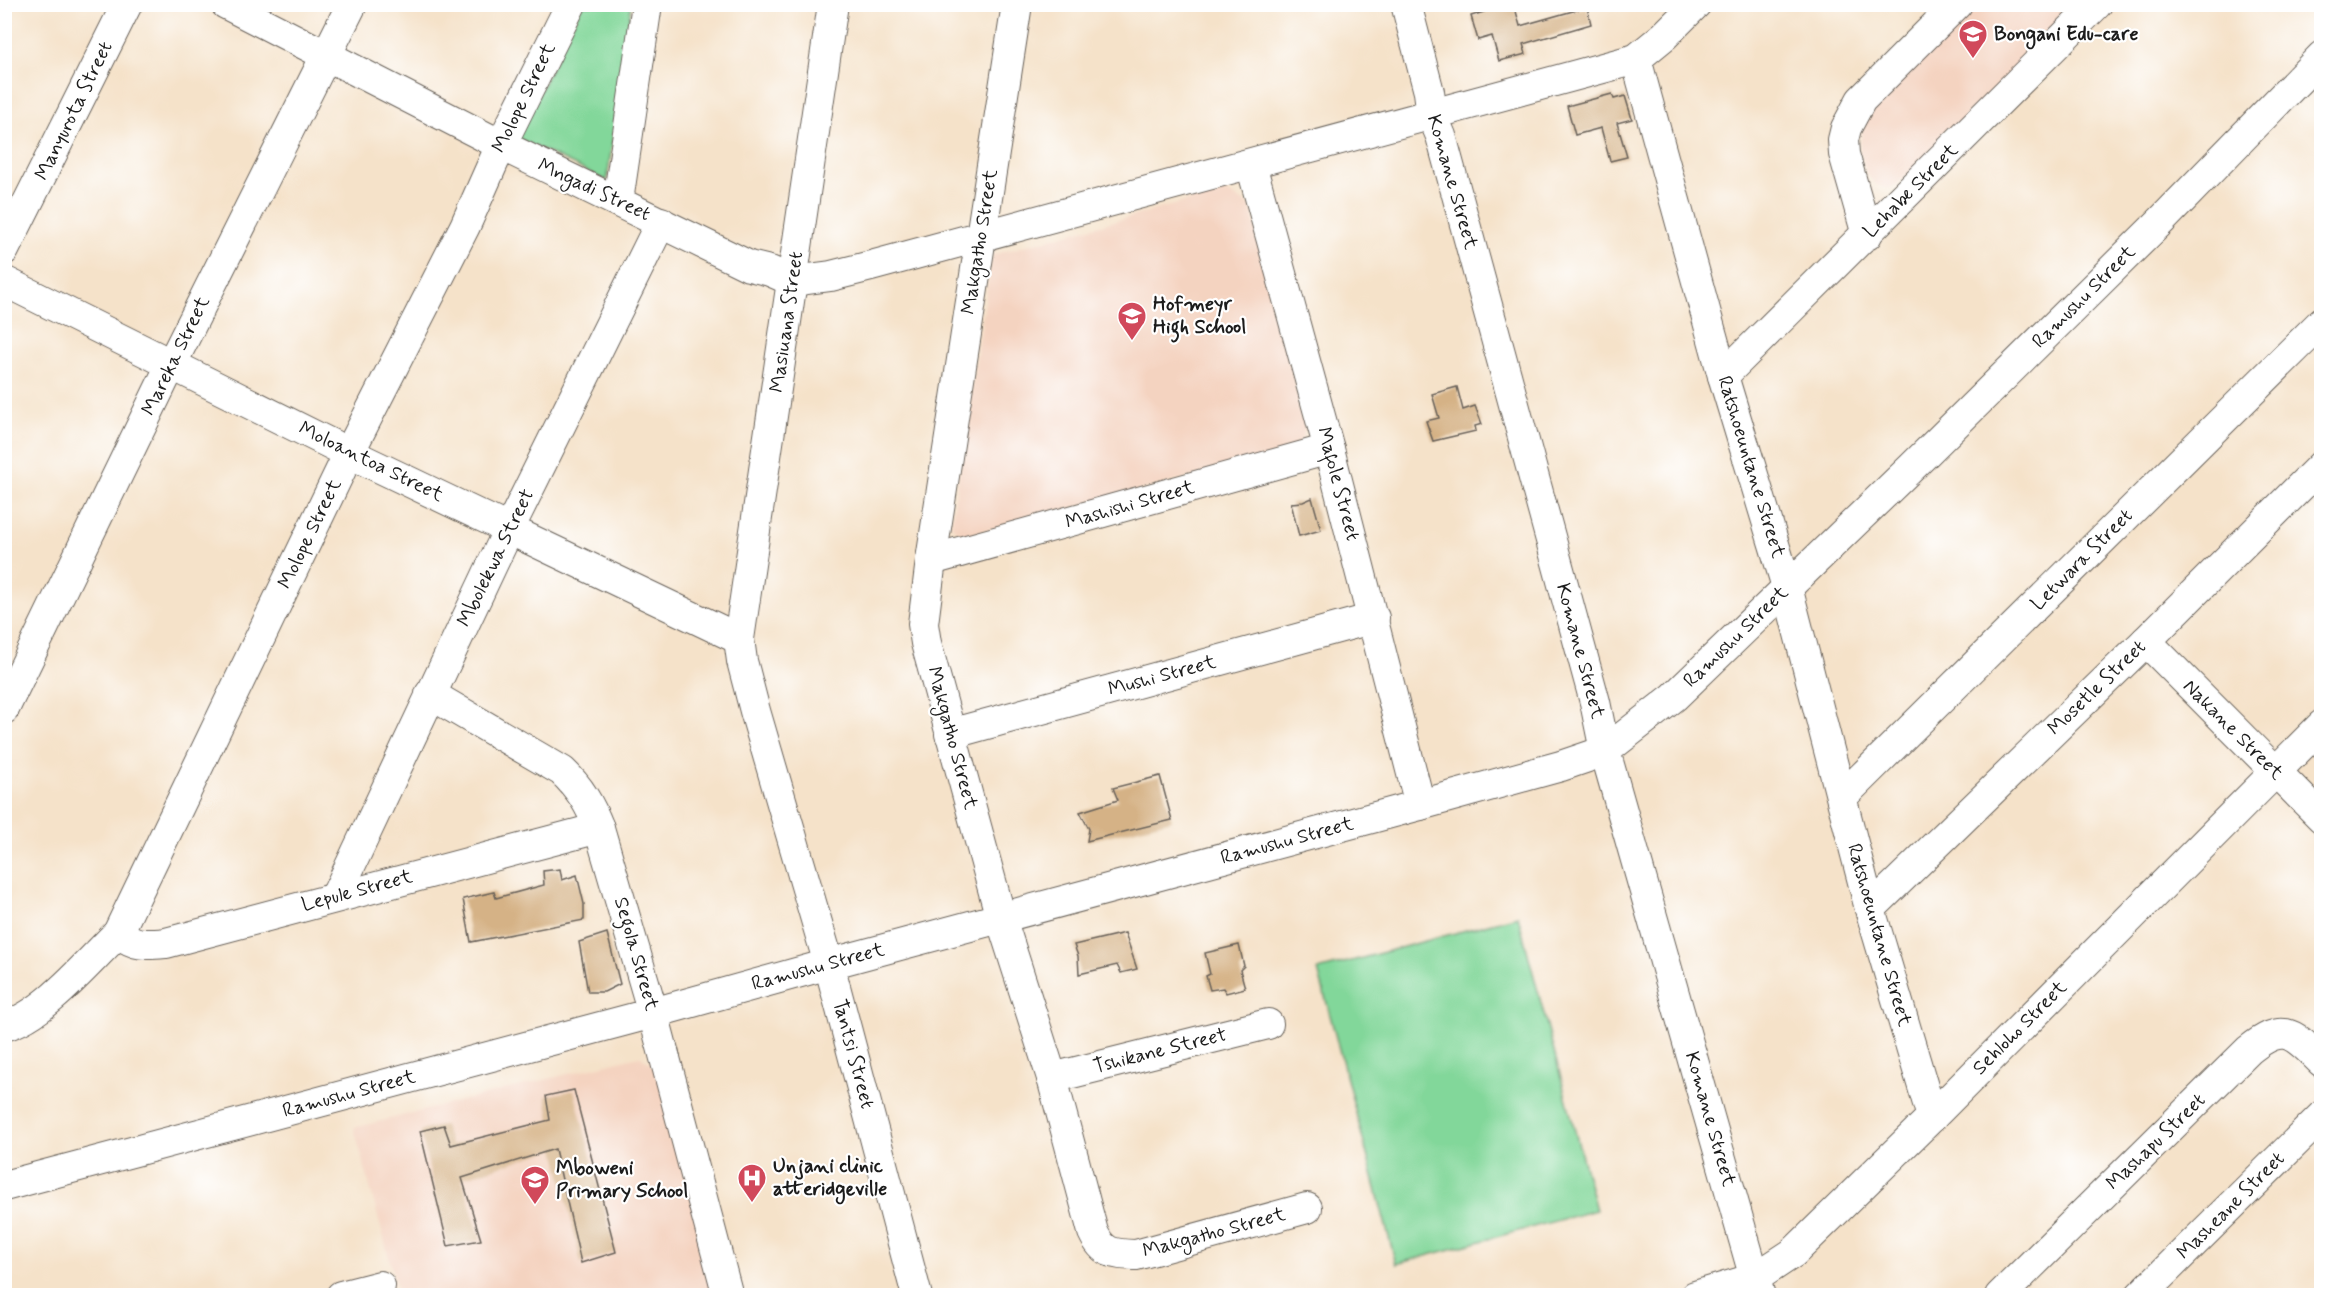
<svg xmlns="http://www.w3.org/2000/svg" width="2326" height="1300" font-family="Mynerve,sans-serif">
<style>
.built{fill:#f4d3c0}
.green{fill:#82d79a;stroke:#4f7a5b;stroke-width:1.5}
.building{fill:#d5b286}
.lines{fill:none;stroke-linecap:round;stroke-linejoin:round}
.minor-casing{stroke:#686159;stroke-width:32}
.minor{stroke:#fff;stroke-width:30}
.labels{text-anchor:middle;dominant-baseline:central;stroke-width:4.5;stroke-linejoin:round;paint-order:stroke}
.poi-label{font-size:20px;font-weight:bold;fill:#1c1c1c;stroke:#fff;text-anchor:start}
.street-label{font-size:20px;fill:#1c1c1c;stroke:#fff}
</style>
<rect width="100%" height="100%" fill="#fff"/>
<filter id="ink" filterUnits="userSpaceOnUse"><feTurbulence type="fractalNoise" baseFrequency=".0167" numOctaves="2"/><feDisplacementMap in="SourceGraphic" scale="12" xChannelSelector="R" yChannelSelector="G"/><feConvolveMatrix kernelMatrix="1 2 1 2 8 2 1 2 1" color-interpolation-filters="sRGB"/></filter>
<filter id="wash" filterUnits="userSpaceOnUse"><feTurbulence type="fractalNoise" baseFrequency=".008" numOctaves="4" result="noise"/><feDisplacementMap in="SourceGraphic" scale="24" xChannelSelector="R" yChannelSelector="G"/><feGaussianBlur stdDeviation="1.35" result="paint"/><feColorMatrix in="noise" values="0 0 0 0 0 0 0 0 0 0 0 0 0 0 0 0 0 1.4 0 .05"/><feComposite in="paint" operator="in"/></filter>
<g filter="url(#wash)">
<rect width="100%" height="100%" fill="#f5e2c9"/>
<g class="built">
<polygon points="1979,5 2081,5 1895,186 1887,188 1875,184 1866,172 1859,149 1865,116"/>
<polygon points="1224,191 1250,205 1306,428 1297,450 963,536 951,525 992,255"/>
<polygon points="639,1056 657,1067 717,1281 708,1296 399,1295 354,1128"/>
</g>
<g class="green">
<polygon points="582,5 631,5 607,181 517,138"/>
<polygon points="1518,916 1596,1210 1396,1264 1318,970"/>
</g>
<g id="blocks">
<g class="building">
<polygon points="1482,4 1514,4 1520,26 1587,7 1591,24 1523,44 1526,54 1499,61 1492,36 1478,40 1471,16 1484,12"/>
<polygon points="1612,94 1614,99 1625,96 1632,119 1617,123 1627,157 1610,161 1601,128 1575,135 1567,106"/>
<polygon points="1457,387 1463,410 1475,406 1482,424 1475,426 1476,431 1433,441 1426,421 1439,418 1432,394"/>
<polygon points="1312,498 1321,530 1299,536 1291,503 1303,502"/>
<polygon points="1160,776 1172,820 1087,841 1089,829 1080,812 1118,800 1113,788"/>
<polygon points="560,869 562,880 577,875 584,904 584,920 471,942 463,899 494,892 496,898 544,885 543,871"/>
<polygon points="607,933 620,984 604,992 588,992 579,942"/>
<polygon points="1125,933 1137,969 1121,973 1117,965 1079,974 1078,956 1074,945"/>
<polygon points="1239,945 1244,966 1240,970 1245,988 1226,993 1223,988 1210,990 1206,976 1210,974 1205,953"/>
<polygon points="574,1090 616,1252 581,1263 555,1149 462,1178 481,1240 448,1246 420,1131 444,1125 451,1145 550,1120 546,1096"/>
</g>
</g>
</g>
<g filter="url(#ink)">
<use href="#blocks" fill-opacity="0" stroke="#686159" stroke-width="1.5"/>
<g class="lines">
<g class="minor-casing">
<g id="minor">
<polyline points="226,4 501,145 749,266 770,271 793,281 831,276 871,266 1636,59 1664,36 1696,4"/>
<polyline points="833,4 739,639 742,661 755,711 829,964 917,1296"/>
<path d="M 1017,4 L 931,560 L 923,624 L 926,643 L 1001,918 L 1052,1078 L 1093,1232 C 1103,1254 1113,1254 1136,1255 L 1307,1208"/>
<polyline points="1406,4 1429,92 1432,115 1441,136 1595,702 1605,751 1760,1296"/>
<polyline points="1636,59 1723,376 1787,587 1870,909 1932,1117"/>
<polyline points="1251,164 1329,449 1420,805"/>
<polyline points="618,201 647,4"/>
<polyline points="1867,235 1844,154 1843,140 1846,128 1861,100 1957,4"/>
<polyline points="4,250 127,4"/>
<polyline points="4,281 349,453 739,639"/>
<polyline points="1723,376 2097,4"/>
<polyline points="931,560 1329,449"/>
<polyline points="2146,641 2322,818"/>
<path d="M 430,694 L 562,771 C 580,788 590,805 599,828 L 653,1013 L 728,1296"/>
<polyline points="4,709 171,365 352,4"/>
<polyline points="950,734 1374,618"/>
<polyline points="1842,797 2322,322"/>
<polyline points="336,896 509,529 661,222"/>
<polyline points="1870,909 2146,641 2322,465"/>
<path d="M 118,933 C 136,946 144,945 166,943 L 599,828"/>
<path d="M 4,1026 C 44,1016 89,961 118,933 L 349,453 L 465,226 L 501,145 L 571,4"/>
<polyline points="1052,1078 1268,1024"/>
<polyline points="4,1186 653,1013 829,964 1420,805 1561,766 1605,751 1674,697 1912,467 2162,220 2322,56"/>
<polyline points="341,1296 380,1286"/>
<polyline points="1695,1296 1755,1278 1793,1253 1932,1117 2322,725"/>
<path d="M 2000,1296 L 2249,1050 C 2285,1021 2293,1034 2322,1062"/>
<polyline points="2140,1296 2322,1116"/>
</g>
</g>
<use href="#minor" class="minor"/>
</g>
</g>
<defs>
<g id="school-pin" transform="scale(1.5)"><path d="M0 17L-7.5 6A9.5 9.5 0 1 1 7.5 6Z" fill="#d1495b" stroke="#fff"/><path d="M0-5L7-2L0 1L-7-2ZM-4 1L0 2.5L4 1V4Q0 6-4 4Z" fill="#fff"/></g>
<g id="hospital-pin" transform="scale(1.5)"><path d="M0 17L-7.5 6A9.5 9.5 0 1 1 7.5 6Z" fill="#d1495b" stroke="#fff"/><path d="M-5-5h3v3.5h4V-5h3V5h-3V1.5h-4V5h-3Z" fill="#fff"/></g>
</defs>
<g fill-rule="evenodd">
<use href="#school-pin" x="1973" y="34"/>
<use href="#school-pin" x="1132" y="316"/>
<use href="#hospital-pin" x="752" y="1178"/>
<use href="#school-pin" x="535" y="1180"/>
</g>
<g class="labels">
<g class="poi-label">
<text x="1994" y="34">Bongani Edu-care</text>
<text x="1153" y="304">Hofmeyr<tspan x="1153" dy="23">High School</tspan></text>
<text x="773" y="1166">Unjani clinic<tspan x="773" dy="23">atteridgeville</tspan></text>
<text x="556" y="1168">Mboweni<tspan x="556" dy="23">Primary School</tspan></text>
</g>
<g class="street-label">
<text transform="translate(524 98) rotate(-64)">Molope Street</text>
<text transform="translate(74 111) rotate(-64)">Manyurota Street</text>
<text transform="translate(1452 182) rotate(74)">Komane Street</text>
<text transform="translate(594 190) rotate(25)">Mngadi Street</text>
<text transform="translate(1911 191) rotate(-45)">Lehabe Street</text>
<text transform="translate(980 242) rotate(-81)">Makgatho Street</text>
<text transform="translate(2084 297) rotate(-45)">Ramushu Street</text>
<text transform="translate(787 322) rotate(-82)">Masiuana Street</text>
<text transform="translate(176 356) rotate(-64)">Mareka Street</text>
<text transform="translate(371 462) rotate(26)">Moloantoa Street</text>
<text transform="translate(1751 467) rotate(73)">Ratshoeuntane Street</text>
<text transform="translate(1338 484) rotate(75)">Mafole Street</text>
<text transform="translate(1130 505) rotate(-16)">Mashishi Street</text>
<text transform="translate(310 534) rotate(-64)">Molope Street</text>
<text transform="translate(496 558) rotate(-64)">Mbolekwa Street</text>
<text transform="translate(2082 560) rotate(-45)">Letwara Street</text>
<text transform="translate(1736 637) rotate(-44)">Ramushu Street</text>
<text transform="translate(1580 651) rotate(75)">Komane Street</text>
<text transform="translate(1162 676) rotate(-15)">Mushi Street</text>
<text transform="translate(2097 688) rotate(-44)">Mosetle Street</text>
<text transform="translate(2233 730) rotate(45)">Nakane Street</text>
<text transform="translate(952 738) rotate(75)">Makgatho Street</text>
<text transform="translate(1287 841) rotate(-15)">Ramushu Street</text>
<text transform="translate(357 891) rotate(-15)">Lepule Street</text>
<text transform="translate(1879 935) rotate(74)">Ratshoeuntane Street</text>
<text transform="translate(636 954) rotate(74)">Segola Street</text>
<text transform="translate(818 967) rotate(-15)">Ramushu Street</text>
<text transform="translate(2020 1028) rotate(-45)">Sehloho Street</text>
<text transform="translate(1160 1051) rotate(-14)">Tshikane Street</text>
<text transform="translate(853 1054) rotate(75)">Tantsi Street</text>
<text transform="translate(349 1094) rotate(-15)">Ramushu Street</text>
<text transform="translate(1710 1119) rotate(74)">Komane Street</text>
<text transform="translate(2156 1142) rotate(-44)">Mashapu Street</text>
<text transform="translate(2231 1206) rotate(-45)">Masheane Street</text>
<text transform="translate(1214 1233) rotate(-15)">Makgatho Street</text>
</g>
</g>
<rect width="2326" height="1300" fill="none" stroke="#fff" stroke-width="24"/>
</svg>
